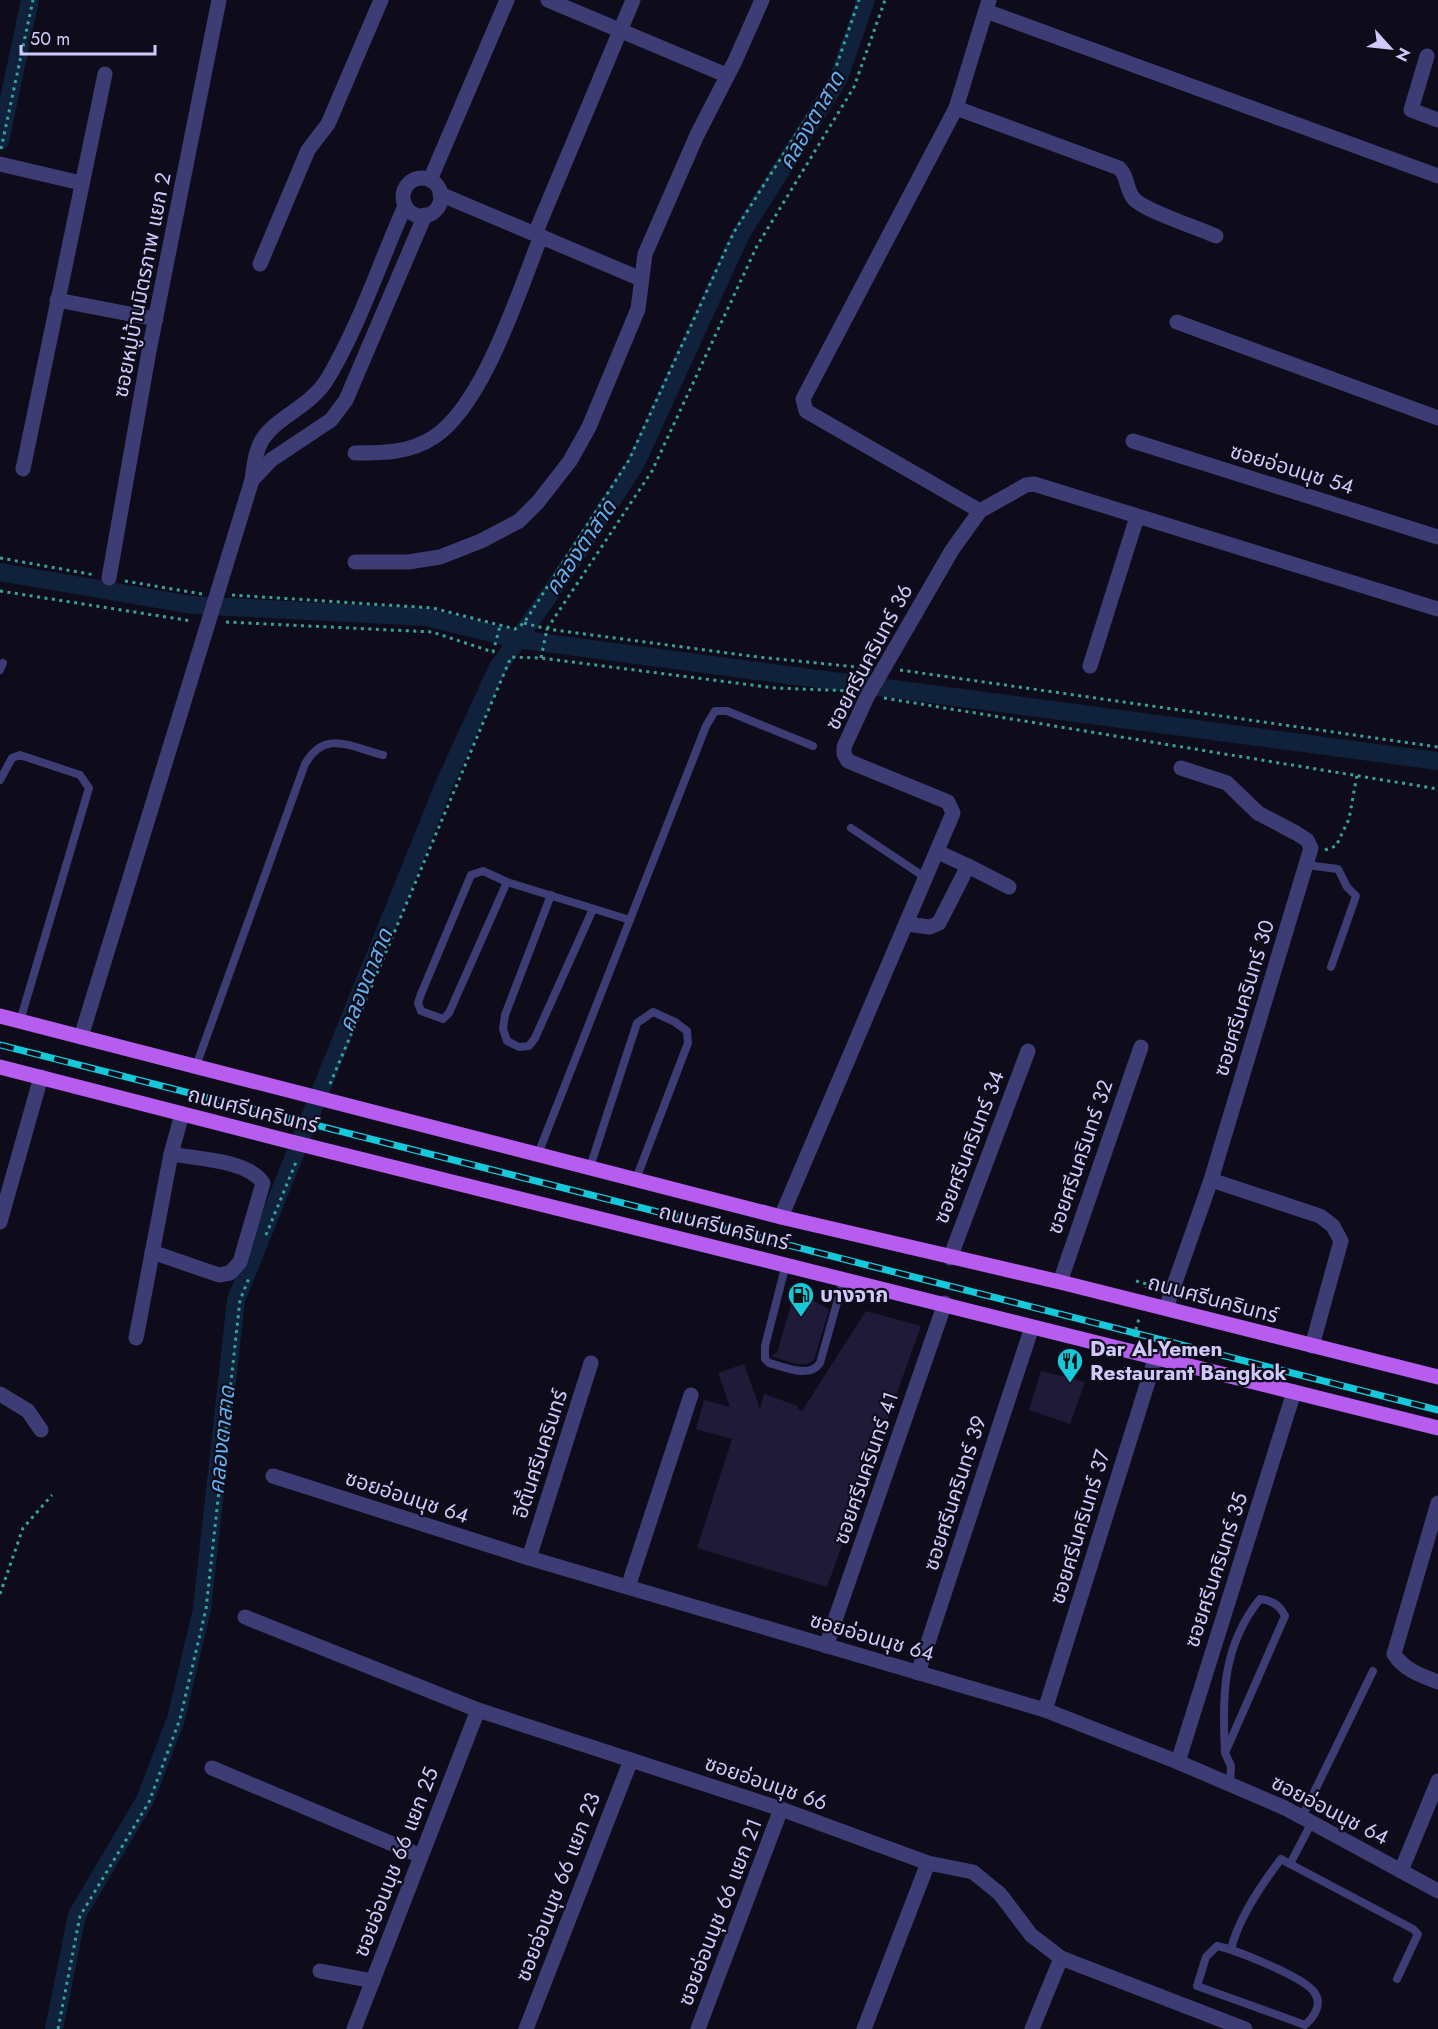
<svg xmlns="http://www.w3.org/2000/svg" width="1438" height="2029" font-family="Jost,'Noto Sans Thai',sans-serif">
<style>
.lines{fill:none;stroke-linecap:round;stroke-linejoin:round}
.canal{stroke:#0f213b;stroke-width:18}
.building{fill:#201a39}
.path{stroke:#38a199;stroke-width:3;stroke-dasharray:3 4.5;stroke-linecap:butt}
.lane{stroke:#3d3c74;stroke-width:8}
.street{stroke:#3d3c74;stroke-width:15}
.primary{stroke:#b65cef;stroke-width:15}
.rail-casing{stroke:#16c9da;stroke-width:7}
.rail{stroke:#0e0c1a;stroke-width:4.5;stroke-dasharray:14;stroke-linecap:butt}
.labels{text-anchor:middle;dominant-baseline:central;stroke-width:4.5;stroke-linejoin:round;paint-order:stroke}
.street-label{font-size:21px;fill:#cfcafa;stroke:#0e0c1a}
.poi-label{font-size:21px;font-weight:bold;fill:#cfcafa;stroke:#0e0c1a;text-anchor:start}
.water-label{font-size:22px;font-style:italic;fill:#63b0ef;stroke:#0e0c1a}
</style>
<rect width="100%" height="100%" fill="#0e0c1a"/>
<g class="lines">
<g class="canal">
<polyline points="0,141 30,0"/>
<polyline points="0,572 192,605 426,617 516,639 1438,761"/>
<polyline points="54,2029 77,1915 145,1800 176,1719 202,1609 236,1300 444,785 497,669 557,584 635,465 741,234 838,80 866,0"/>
</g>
</g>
<g class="building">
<polygon points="793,1298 808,1298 829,1309 814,1360 808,1364 797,1364 771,1356 777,1353"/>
<polygon points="866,1311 921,1326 827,1587 697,1548 732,1439 696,1429 704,1400 730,1407 718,1373 744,1364 760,1409 764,1394 798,1406 797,1408 802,1411"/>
<polygon points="1041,1371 1085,1382 1070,1424 1029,1410"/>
</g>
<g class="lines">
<g class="path">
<polyline points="1,149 33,0"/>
<polyline points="0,558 95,575"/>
<polyline points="125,581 202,594"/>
<polyline points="0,591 192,621"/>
<polyline points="232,595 433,608 515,629 524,623 629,460 734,232 833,76 859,0"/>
<polyline points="226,622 432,632 493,652 500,626"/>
<polyline points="524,623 547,629 758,657 867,668"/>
<polyline points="541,658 547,629 652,471 757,246 854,87 885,0"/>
<polyline points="900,670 1438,747"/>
<polyline points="884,698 1438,789"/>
<polyline points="1325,850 1336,846 1349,819 1357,775"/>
<polyline points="330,1084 511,657 541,658 775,688 852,691"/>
<polyline points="266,1235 296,1162"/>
<polyline points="1136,1281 1147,1284 1146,1288"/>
<polyline points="1134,1337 1139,1318"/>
<polyline points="1110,1374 1123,1378 1126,1367"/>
<polyline points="0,1594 23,1528 52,1495"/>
<polyline points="58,2029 80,1916 149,1802 180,1719 206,1609 240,1300 249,1278"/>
</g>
<g class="lane">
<polyline points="0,670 3,663"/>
<polyline points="0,780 12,758 20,755 80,775 89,788 20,1021"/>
<polyline points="851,828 926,878"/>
<polyline points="1306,865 1338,869 1347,887 1356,896 1331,967"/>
<polyline points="507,882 449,1013 443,1019 421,1011 418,1003 421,994 471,875 483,871 507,882 630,920"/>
<polyline points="551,895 505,1015 503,1029 507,1041 519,1047 529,1046 535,1038 593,909"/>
<path d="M 196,1066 L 305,764 C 325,729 350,747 383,755"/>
<polyline points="538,1154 706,726 715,711 727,711 813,746"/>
<polyline points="590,1167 637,1023 653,1012 675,1022 687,1031 688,1043 636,1179"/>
<path d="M 786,1264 L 765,1346 L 765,1359 L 769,1363 C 785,1367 809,1379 820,1363 L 844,1278"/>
<path d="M 1225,1753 C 1222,1697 1222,1646 1260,1599 C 1272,1600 1280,1605 1285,1616 L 1225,1753 L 1231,1766 L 1230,1784"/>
<polyline points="1302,1817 1373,1671"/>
<polyline points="1312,1822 1290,1864 1413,1929 1418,1934 1397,1979"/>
<path d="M 1217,1946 C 1236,1950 1304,1977 1314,1992 C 1323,2004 1314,2017 1305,2025 L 1197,1986 L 1206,1957 Z"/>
<path d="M 1231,1949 C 1239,1917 1261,1885 1281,1859 L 1290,1864"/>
</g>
<g class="street">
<polyline points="548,0 726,75"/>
<polyline points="986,11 1438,176"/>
<polyline points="1427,56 1411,110 1438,120"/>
<path d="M 956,108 L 1119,168 C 1129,177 1125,190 1135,200 C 1148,212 1198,228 1216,236"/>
<polyline points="0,164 81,183"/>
<circle cx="422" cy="197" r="19"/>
<polyline points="430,180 507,0"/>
<polyline points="440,194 641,279"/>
<polyline points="535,234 633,0"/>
<polyline points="260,264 308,150 328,124 381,0"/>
<polyline points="57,300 156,319"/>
<polyline points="1177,322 1438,418"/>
<polyline points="1133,441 1438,537"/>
<path d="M 355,453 C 383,453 410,453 434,437 C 484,404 519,291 541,236"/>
<polyline points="23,469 105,74"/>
<polyline points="252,480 271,460 331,420 346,400 425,215"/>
<polyline points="980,511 806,411 803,399 956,108 989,0"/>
<polyline points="355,562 408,562 440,557 481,541 519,521 538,502 570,461 589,427 638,309 645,254 697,135 735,61 762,0"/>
<polyline points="109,578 149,351 219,0"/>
<polyline points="1090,666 1137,517"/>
<polyline points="968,866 1009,887"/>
<polyline points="906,924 930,927 939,923 968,866 938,852"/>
<path d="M 81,1037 L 252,480 C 254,466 255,452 262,440 C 277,416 310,408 328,378 C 360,324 380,262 405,206"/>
<polyline points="1211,1180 1320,1216 1333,1226 1341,1241 1312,1346"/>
<polyline points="781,1217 953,813 948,802 848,761 844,754 844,747 867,697 952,550 980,511 1026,485 1034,484 1438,609"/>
<polyline points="0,1222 41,1077"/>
<path d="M 152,1252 L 219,1275 L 230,1273 L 240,1262 L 263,1183 C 248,1160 198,1159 171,1154"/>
<polyline points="950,1258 1028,1051"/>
<polyline points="1060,1282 1141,1047"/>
<polyline points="1166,1308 1211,1180 1311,848 1307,840 1296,833 1258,813 1227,783 1181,768"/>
<polyline points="136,1338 171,1154 182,1114"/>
<polyline points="0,1394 28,1411 41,1430"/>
<polyline points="273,1476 529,1558 1045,1710 1178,1762 1285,1808 1438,1891"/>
<path d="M 1438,1503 L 1394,1654 C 1404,1670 1422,1676 1438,1682"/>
<polyline points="529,1558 591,1363"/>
<polyline points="628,1587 691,1395"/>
<polyline points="245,1617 478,1710 781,1809 928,1863 973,1872 1000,1894 1031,1935 1061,1958 1245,2029"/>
<polyline points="826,1646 945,1303"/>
<polyline points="918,1673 1032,1327"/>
<polyline points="1045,1710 1156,1356"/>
<polyline points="1178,1762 1294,1392"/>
<polyline points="212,1768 421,1856"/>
<polyline points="1401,1871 1438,1781"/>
<polyline points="320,1971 373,1981"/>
<polyline points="354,2029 478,1710"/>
<polyline points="526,2029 631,1760"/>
<polyline points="698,2029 781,1809"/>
<polyline points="864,2029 928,1863"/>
<polyline points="1032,2029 1061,1958"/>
</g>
<g class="primary">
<polyline points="0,1016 781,1217 1060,1282 1438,1377"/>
<polyline points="0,1067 280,1139 1438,1428"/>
</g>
<g class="rail-casing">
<polyline id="rail" points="0,1045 1438,1410"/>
</g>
<use href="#rail" class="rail"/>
</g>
<defs>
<g id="fuel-pin" transform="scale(1.35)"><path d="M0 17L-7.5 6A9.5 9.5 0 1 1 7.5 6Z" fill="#16c9da" stroke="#0e0c1a"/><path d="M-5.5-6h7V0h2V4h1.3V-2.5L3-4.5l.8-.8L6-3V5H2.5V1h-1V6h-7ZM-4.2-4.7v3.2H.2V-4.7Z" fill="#111"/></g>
<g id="restaurant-pin" transform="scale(1.35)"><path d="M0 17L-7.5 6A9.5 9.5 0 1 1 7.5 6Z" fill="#16c9da" stroke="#0e0c1a"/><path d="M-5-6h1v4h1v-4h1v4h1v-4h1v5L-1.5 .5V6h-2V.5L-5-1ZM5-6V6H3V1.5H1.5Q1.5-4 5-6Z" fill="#111"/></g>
</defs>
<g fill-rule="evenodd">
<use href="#fuel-pin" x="801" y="1295"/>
<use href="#restaurant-pin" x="1070" y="1361"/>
</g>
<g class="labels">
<g class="street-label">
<text transform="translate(142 285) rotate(-79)">ซอยหมู่บ้านมิตรภาพ แยก 2</text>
<text transform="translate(1292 469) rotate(17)">ซอยอ่อนนุช 54</text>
<text transform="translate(869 657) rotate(-62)">ซอยศรีนครินทร์ 36</text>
<text transform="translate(1244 998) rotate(-73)">ซอยศรีนครินทร์ 30</text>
<text transform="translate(253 1110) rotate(14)">ถนนศรีนครินทร์</text>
<text transform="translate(969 1147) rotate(-69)">ซอยศรีนครินทร์ 34</text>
<text transform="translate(1080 1157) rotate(-71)">ซอยศรีนครินทร์ 32</text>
<text transform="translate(724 1227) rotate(14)">ถนนศรีนครินทร์</text>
<text transform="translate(1213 1299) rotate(15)">ถนนศรีนครินทร์</text>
<text transform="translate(540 1454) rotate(-72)">อีตั้นศรีนครินทร์</text>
<text transform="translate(866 1468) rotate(-71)">ซอยศรีนครินทร์ 41</text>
<text transform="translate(955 1493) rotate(-72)">ซอยศรีนครินทร์ 39</text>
<text transform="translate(407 1497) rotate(18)">ซอยอ่อนนุช 64</text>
<text transform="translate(1080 1527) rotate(-73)">ซอยศรีนครินทร์ 37</text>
<text transform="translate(1216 1570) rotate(-72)">ซอยศรีนครินทร์ 35</text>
<text transform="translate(872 1637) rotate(16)">ซอยอ่อนนุช 64</text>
<text transform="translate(766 1783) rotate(19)">ซอยอ่อนนุช 66</text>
<text transform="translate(1330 1810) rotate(27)">ซอยอ่อนนุช 64</text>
<text transform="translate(396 1862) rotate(-69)">ซอยอ่อนนุช 66 แยก 25</text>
<text transform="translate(558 1887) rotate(-69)">ซอยอ่อนนุช 66 แยก 23</text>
<text transform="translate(720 1912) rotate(-69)">ซอยอ่อนนุช 66 แยก 21</text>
</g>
<g class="poi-label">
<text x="820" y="1295">บางจาก</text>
<text x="1090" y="1349">Dar Al-Yemen<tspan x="1090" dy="24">Restaurant Bangkok</tspan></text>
</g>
<g class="water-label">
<text transform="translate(811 120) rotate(-60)">คลองตาสาด</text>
<text transform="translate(580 547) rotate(-56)">คลองตาสาด</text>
<text transform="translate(365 980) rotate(-68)">คลองตาสาด</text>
<text transform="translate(221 1440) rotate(-84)">คลองตาสาด</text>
</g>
</g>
<g transform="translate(1390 48) rotate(117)" stroke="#0e0c1a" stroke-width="4.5" paint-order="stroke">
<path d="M0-4.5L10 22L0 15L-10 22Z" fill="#cfcafa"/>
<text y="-9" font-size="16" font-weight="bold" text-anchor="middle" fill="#cfcafa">N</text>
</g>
<path d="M21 45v9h134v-9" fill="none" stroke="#cfcafa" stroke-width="3"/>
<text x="30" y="45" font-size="18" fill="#cfcafa" stroke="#0e0c1a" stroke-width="4.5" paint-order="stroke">50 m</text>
</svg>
